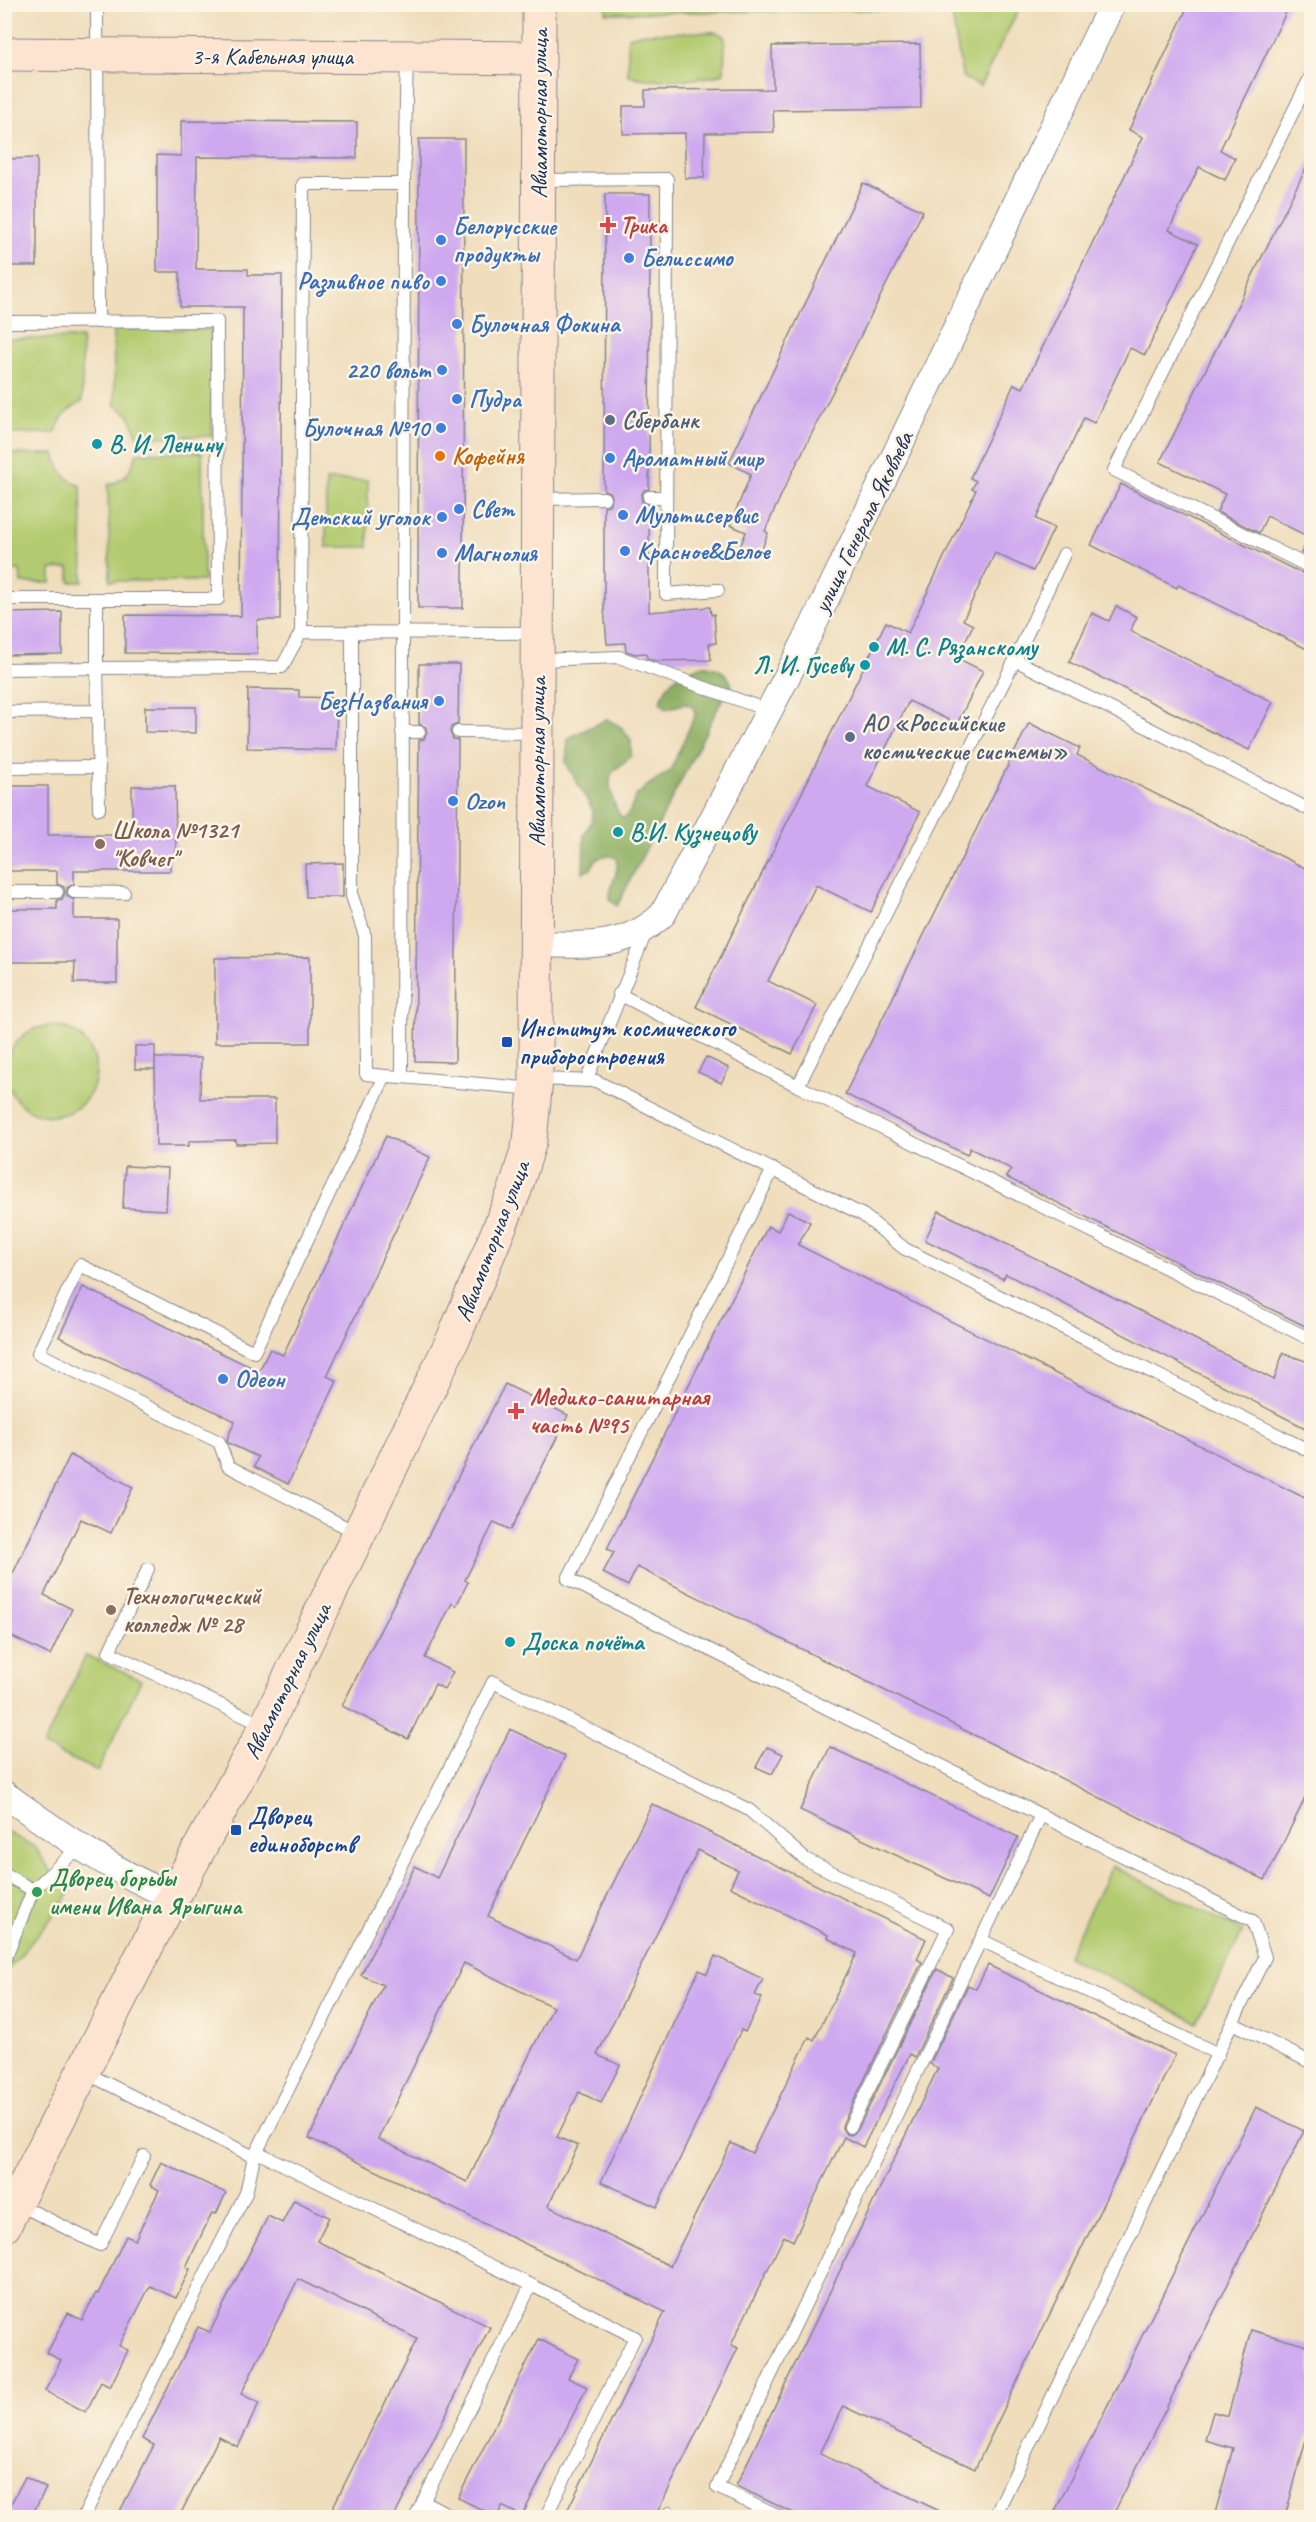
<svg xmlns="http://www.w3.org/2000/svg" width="1316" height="2522" font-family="Caveat,sans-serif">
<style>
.green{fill:#b2cb70;stroke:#667d67;stroke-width:1.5}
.forest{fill:#8daf62;stroke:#546f60;stroke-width:1.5}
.building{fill:#cea9f0;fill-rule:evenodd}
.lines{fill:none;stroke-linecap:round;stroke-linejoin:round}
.lane-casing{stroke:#85868c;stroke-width:14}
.street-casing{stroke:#85868c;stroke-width:28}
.secondary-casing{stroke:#85868c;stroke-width:35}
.lane{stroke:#fff;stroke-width:12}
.street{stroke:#fff;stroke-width:26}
.secondary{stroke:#fde4d1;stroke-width:33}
.health-dot{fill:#e0444e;stroke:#fcf5e5;stroke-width:2}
.shop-dot{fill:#3f7fe0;stroke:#fcf5e5;stroke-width:2}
.service-dot{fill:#5c6f8a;stroke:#fcf5e5;stroke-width:2}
.culture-dot{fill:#0f9aa8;stroke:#fcf5e5;stroke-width:2}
.food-dot{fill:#e8710a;stroke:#fcf5e5;stroke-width:2}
.education-dot{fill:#8d6e63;stroke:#fcf5e5;stroke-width:2}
.transit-dot{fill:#1a4fb4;stroke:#fcf5e5;stroke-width:2}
.leisure-dot{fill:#2e9e5b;stroke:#fcf5e5;stroke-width:2}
.labels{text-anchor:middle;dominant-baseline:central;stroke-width:5;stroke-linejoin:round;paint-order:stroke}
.street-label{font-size:24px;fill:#1b2f5e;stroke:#fcf5e5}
.health-label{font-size:24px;font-weight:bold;fill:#be3a42;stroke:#fcf5e5;text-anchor:start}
.shop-label{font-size:24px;font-weight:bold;fill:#366cbe;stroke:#fcf5e5;text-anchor:start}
.service-label{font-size:24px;font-weight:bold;fill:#4e5e75;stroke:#fcf5e5;text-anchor:start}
.culture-label{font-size:24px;font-weight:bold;fill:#0d838f;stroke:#fcf5e5;text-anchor:start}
.food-label{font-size:24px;font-weight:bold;fill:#c56008;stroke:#fcf5e5;text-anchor:start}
.education-label{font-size:24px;font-weight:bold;fill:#785e54;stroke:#fcf5e5;text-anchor:start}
.transit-label{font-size:24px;font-weight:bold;fill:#164399;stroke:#fcf5e5;text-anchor:start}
.leisure-label{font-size:24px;font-weight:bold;fill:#27864d;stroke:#fcf5e5;text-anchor:start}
</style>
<rect width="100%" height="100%" fill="#fcf5e5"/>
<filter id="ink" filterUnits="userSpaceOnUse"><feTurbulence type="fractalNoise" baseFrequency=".0167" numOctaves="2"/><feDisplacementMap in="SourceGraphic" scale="12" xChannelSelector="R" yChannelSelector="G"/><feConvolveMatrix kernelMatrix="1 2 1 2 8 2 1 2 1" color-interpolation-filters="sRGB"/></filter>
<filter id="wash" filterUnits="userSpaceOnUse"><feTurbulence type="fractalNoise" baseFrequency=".008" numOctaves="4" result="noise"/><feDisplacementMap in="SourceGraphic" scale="24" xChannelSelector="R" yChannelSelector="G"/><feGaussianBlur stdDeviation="1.35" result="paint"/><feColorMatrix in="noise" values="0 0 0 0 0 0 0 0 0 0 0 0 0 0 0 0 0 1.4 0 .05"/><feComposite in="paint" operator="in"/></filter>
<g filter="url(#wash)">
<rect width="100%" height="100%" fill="#efddbb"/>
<g class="green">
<polygon points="607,4 1021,4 1021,5 980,86 964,78 962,74 951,9 606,13"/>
<path d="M 716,32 L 724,36 L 725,40 L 724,73 C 706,81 646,82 628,75 L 628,37 L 644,33 Z"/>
<polygon points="113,329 212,329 212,436 138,437 129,415 115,405"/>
<path d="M 82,338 L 82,402 C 67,409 61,417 55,433 L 5,434 L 5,339 Z"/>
<path d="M 202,452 L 204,581 L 110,581 L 108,485 C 126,480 132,470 137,453 Z"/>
<path d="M 4,454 L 55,454 C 59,470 65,480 81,486 L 83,582 L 70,582 L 69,568 L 51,569 L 51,583 L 21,583 L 20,570 L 5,570 Z"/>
<rect x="326" y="480" width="42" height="67"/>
<circle cx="51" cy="1071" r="45"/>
<polygon points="86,1655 141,1680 98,1771 43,1746"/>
<polygon points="5,1831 35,1847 56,1879 76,1880 63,1904 5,1974"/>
<polygon points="1112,1866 1243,1931 1197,2022 1067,1957"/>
</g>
<path class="forest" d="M 703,665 C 717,668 729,671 732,687 L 722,700 L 617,906 L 610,899 C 609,885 620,873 617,858 C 605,853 596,856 591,869 L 583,872 L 584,835 L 592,820 L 593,811 L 566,763 L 568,738 L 607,719 L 621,727 L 631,740 L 631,756 C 626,761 617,767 612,773 C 606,783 615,811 623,819 L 629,813 L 636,796 L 648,785 L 670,771 L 696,713 L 691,705 L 683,704 L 667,709 L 660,702 C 670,675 678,676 703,665 Z"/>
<g id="blocks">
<g class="building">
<polygon points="1189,4 1290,4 1220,150 1235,158 1225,180 1199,167 1169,230 1198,244 1145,355 1130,348 1094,423 1084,418 1036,519 1054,528 1033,571 995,553 963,620 973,625 957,658 983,671 957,724 909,701 867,786 920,812 871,912 816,885 768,981 817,1005 792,1054 696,1007 886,622 908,633 976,490 972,489 976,481 970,478 1004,406 1014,384 1023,388 1143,137 1129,130"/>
<polygon points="920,44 921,108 773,110 774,132 705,133 704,178 685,178 685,133 623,134 623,106 645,106 645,90 773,89 772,46"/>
<polygon points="181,121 357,122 357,158 197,157 196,269 248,269 248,275 282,275 280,620 257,620 257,654 125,653 125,615 241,616 243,307 180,307 180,272 157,272 157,155 181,156"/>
<polygon points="419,139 464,139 463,608 418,608"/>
<polygon points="37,158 37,266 4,266 4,159"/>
<polygon points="1311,158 1311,559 1301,553 1309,537 1267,516 1259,533 1217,512 1225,494 1160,462"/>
<polygon points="863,183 923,211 783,491 765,531 768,533 760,554 740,547 746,532 730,525 751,474 729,463"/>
<polygon points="605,194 650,194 649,489 644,490 641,496 642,502 649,505 649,612 710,607 711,615 714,614 716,643 709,644 711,660 655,661 647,658 646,653 635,654 626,651 625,643 607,644 604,607 604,506 609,505 612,498 611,493 604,490"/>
<polygon points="1121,484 1293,569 1311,576 1311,651 1178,585 1177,588 1091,545"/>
<polygon points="1116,606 1137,617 1130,631 1273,702 1249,750 1069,662 1092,613 1109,621"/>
<polygon points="62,612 62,654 4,655 4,613"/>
<polygon points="419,664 459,664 458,724 451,727 450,732 453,739 458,740 455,1062 415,1061 419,740 424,739 427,733 426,727 419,724"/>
<polygon points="248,689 299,690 299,697 337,698 336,750 247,748"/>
<polygon points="145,707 196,707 196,733 145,732"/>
<polygon points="1029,723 1080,748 1077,755 1311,871 1311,1329 1006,1177 1011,1169 970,1148 967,1155 845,1094"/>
<polygon points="4,786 48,786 48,835 132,835 132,786 175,786 176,856 170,856 170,871 74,871 74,884 67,888 67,896 74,900 74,919 117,919 117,983 74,983 75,962 4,962 4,909 57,909 57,900 62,899 65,893 64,887 57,884 57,871 4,871"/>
<polygon points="343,863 343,897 306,897 305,864"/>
<polygon points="310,957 310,1043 215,1043 215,958"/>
<polygon points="135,1046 155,1046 155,1058 201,1058 200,1099 275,1099 275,1143 236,1144 236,1140 189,1141 189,1146 156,1146 155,1058 155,1069 135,1069"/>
<polygon points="706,1057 729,1068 721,1083 698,1072"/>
<polygon points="386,1136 430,1157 327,1376 337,1381 288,1484 254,1467 258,1457 228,1443 227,1439 235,1421 59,1337 83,1287 259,1371 270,1349 283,1355"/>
<polygon points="125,1166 168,1168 166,1210 123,1208"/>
<polygon points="788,1211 810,1222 798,1245 1311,1501 1311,1786 1265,1880 637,1567 628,1586 603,1573 614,1552 607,1549 768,1226 778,1231"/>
<polygon points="939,1211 1082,1281 1274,1380 1283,1353 1311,1363 1311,1431 1006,1274 1003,1279 925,1240"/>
<polygon points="505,1384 568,1415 511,1530 494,1522 465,1580 468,1582 456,1606 452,1603 425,1658 453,1672 444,1689 435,1684 408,1739 342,1706"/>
<polygon points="70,1455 133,1487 111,1533 81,1519 44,1595 72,1609 50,1655 4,1633 4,1592"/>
<path d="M 510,1729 L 565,1756 L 488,1916 L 576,1959 L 652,1804 L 926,1939 L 917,1959 L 922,1962 L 843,2123 L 842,2128 L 846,2134 L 851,2135 L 857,2131 L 937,1969 L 953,1978 L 915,2057 L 910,2054 L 863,2147 L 844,2137 L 793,2241 L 784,2236 L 731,2345 L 738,2348 L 655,2517 L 564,2517 L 665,2312 L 309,2138 L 383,1985 L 361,1975 L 415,1866 L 437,1878 ZM 698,1850 L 738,1870 L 730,1887 L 828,1935 L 827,1938 L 857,1953 L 814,2040 L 809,2037 L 752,2153 L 731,2143 L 670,2266 L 548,2206 L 578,2146 L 557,2137 L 579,2092 L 601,2103 L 620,2065 L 597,2055 ZM 464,1963 L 553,2007 L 467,2182 L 378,2139 Z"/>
<polygon points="767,1747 783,1754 772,1774 756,1767"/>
<polygon points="830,1747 1018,1837 989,1899 800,1810"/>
<polygon points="715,1956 763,1979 755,1995 762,1998 745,2032 741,2030 657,2207 601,2182 699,1970 707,1974"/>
<polygon points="988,1965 1175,2055 975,2469 843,2406 820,2454 952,2517 802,2517 736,2486 938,2068 930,2064 968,1985 976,1989"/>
<polygon points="1256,2107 1304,2131 1112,2517 1052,2517"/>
<polygon points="161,2162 226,2193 216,2214 212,2213 186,2267 190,2269 176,2298 150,2286 119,2346 128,2350 110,2387 101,2382 86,2412 45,2391 61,2360 47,2353 68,2313 82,2320 96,2293 98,2294 126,2236 135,2240 159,2190 150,2185"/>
<polygon points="294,2200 329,2217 317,2241 490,2327 394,2517 328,2517 417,2339 298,2279 241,2394 259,2403 238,2447 219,2437 179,2517 117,2517 154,2445 142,2439 198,2327 210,2332 268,2216 282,2223"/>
<polygon points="1251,2330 1311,2347 1311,2421 1285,2517 1214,2517 1233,2448 1205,2440 1213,2412 1228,2416"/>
<polygon points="539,2339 578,2359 568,2378 587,2387 522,2516 502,2506 497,2517 458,2498"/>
<polygon points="25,2477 46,2488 31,2517 4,2517"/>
</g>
</g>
</g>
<g filter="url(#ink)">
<use href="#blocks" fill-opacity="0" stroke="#85868c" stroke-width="1.5"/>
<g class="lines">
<g class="lane-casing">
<g id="lane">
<polyline points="97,4 98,322"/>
<polyline points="1312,74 1114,470 1312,568"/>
<polyline points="540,180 667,179 666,594 718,590"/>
<polyline points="4,322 217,321 218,599 4,599"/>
<polyline points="649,497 665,497"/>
<polyline points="539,499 604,498"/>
<polyline points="97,600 97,668 282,667 301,632 535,633"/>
<polyline points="301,632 303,184 404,184"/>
<polyline points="352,633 352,896 365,936 366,1074 385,1076"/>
<polyline points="538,660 619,657 770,711"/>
<polyline points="1015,660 1312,811"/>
<polyline points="4,669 97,668 98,711 4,712"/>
<polyline points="98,711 99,809"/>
<polyline points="402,732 419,732"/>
<polyline points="458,732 535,733"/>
<polyline points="4,768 99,767"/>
<polyline points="4,892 57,892"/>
<polyline points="74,892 124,893"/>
<polyline points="619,994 798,1086 1015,660 1064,554"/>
<polyline points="402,1077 535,1089"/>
<polyline points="537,1079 596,1081 863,1215 905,1249 1312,1452"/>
<polyline points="586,1081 646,932"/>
<polyline points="798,1086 1312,1340"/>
<polyline points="773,1169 568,1579 1253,1921 1265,1957 1232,2023 1312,2063"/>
<polyline points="357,1533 228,1466 219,1442 38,1353 80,1265 254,1352 385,1076 402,1077 404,184 407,57"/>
<polyline points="148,1569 109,1652 265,1726"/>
<polyline points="4,1874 33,1890"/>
<polyline points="981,1940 1218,2054"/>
<polyline points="6,1956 33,1890 78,1848"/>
<polyline points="84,2072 254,2157 493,1682 749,1810 805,1859 948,1929 850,2127"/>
<polyline points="257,2152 531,2285 415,2518"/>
<polyline points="18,2204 100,2245 144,2156"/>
<polyline points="531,2285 635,2337 545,2518"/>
<polyline points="423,2501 455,2518"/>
<polyline points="83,2518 246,2193 254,2157"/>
<polyline points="667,2518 669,2513"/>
<polyline points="781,2518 717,2487 1041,1815"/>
<polyline points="994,2518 1232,2023"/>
</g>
</g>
<g class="street-casing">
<g id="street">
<path d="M 536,944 C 583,945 626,950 663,914 L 808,636 L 1112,4"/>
<path d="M 4,1794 C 59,1833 111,1871 174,1897"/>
</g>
</g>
<g class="secondary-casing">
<g id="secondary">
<polyline points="4,54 539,58"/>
<polyline points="4,2226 152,1936 266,1726 455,1335 515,1190 530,1141 536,1079 539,4"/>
</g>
</g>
<use href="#lane" class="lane"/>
<use href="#street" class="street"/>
<use href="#secondary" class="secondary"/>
</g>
</g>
<g class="health-dot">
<path d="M605 216h6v6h6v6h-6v6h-6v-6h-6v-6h6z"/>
<path d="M513 1402h6v6h6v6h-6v6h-6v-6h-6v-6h6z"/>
</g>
<g class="shop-dot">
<circle cx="441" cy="240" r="6"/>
<circle cx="629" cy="258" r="6"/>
<circle cx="441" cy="281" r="6"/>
<circle cx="457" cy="324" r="6"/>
<circle cx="442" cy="370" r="6"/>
<circle cx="457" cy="399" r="6"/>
<circle cx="441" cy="428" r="6"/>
<circle cx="610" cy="458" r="6"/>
<circle cx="459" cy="509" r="6"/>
<circle cx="623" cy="515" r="6"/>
<circle cx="442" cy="517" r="6"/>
<circle cx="625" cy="551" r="6"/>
<circle cx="442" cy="553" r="6"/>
<circle cx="439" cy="701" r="6"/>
<circle cx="453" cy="801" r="6"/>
<circle cx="223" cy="1379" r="6"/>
</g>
<g class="service-dot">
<circle cx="610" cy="420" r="6"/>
<circle cx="850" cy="737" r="6"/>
</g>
<g class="culture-dot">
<circle cx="97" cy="444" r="6"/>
<circle cx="874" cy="647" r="6"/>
<circle cx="865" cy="665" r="6"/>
<circle cx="618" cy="832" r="6"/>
<circle cx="510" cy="1642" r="6"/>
</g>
<circle class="food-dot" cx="440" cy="456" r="6"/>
<g class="education-dot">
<circle cx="100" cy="844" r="6"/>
<circle cx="111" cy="1610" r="6"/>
</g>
<g class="transit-dot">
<rect x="501" y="1036" width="12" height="12" rx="3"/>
<rect x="230" y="1824" width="12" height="12" rx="3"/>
</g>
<circle class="leisure-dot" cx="37" cy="1892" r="6"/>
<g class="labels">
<g class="street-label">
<text x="272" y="56">3-я Кабельная улица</text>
<text transform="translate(539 114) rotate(-90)">Авиамоторная улица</text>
<text transform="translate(863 522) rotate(-64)">улица Генерала Яковлева</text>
<text transform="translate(537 762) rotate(-90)">Авиамоторная улица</text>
<text transform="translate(492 1241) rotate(-69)">Авиамоторная улица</text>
<text transform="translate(287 1681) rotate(-64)">Авиамоторная улица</text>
</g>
<g class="health-label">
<text x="620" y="225">Трика</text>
<text x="530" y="1397">Медико-санитарная<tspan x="530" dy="28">часть №95</tspan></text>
</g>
<g class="shop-label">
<text x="453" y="226">Белорусские<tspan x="453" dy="28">продукты</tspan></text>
<text x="641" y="258">Белиссимо</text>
<text x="429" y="281" text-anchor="end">Разливное пиво</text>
<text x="469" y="324">Булочная Фокина</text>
<text x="430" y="370" text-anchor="end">220 вольт</text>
<text x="469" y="399">Пудра</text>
<text x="429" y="428" text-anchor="end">Булочная №10</text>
<text x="622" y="458">Ароматный мир</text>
<text x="471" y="509">Свет</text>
<text x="635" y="515">Мультисервис</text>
<text x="430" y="517" text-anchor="end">Детский уголок</text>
<text x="637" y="551">Красное&amp;Белое</text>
<text x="454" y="553">Магнолия</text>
<text x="427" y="701" text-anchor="end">БезНазвания</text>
<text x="465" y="801">Ozon</text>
<text x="235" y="1379">Одеон</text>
</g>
<g class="service-label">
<text x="622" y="420">Сбербанк</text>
<text x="862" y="723">АО «Российские<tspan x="862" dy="28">космические системы»</tspan></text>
</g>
<g class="culture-label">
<text x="109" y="444">В. И. Ленину</text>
<text x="886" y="647">М. С. Рязанскому</text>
<text x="853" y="665" text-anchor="end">Л. И. Гусеву</text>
<text x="630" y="832">В.И. Кузнецову</text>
<text x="522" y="1642">Доска почёта</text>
</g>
<g class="food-label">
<text x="452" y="456">Кофейня</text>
</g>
<g class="education-label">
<text x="112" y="830">Школа №1321<tspan x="112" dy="28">"Ковчег"</tspan></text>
<text x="123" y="1596">Технологический<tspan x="123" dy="28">колледж № 28</tspan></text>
</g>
<g class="transit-label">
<text x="519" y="1028">Институт космического<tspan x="519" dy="28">приборостроения</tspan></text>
<text x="248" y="1816">Дворец<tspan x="248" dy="28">единоборств</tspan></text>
</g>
<g class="leisure-label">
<text x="49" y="1878">Дворец борьбы<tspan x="49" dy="28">имени Ивана Ярыгина</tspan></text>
</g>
</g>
<rect width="1316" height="2522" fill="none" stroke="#fcf5e5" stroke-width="24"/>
</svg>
